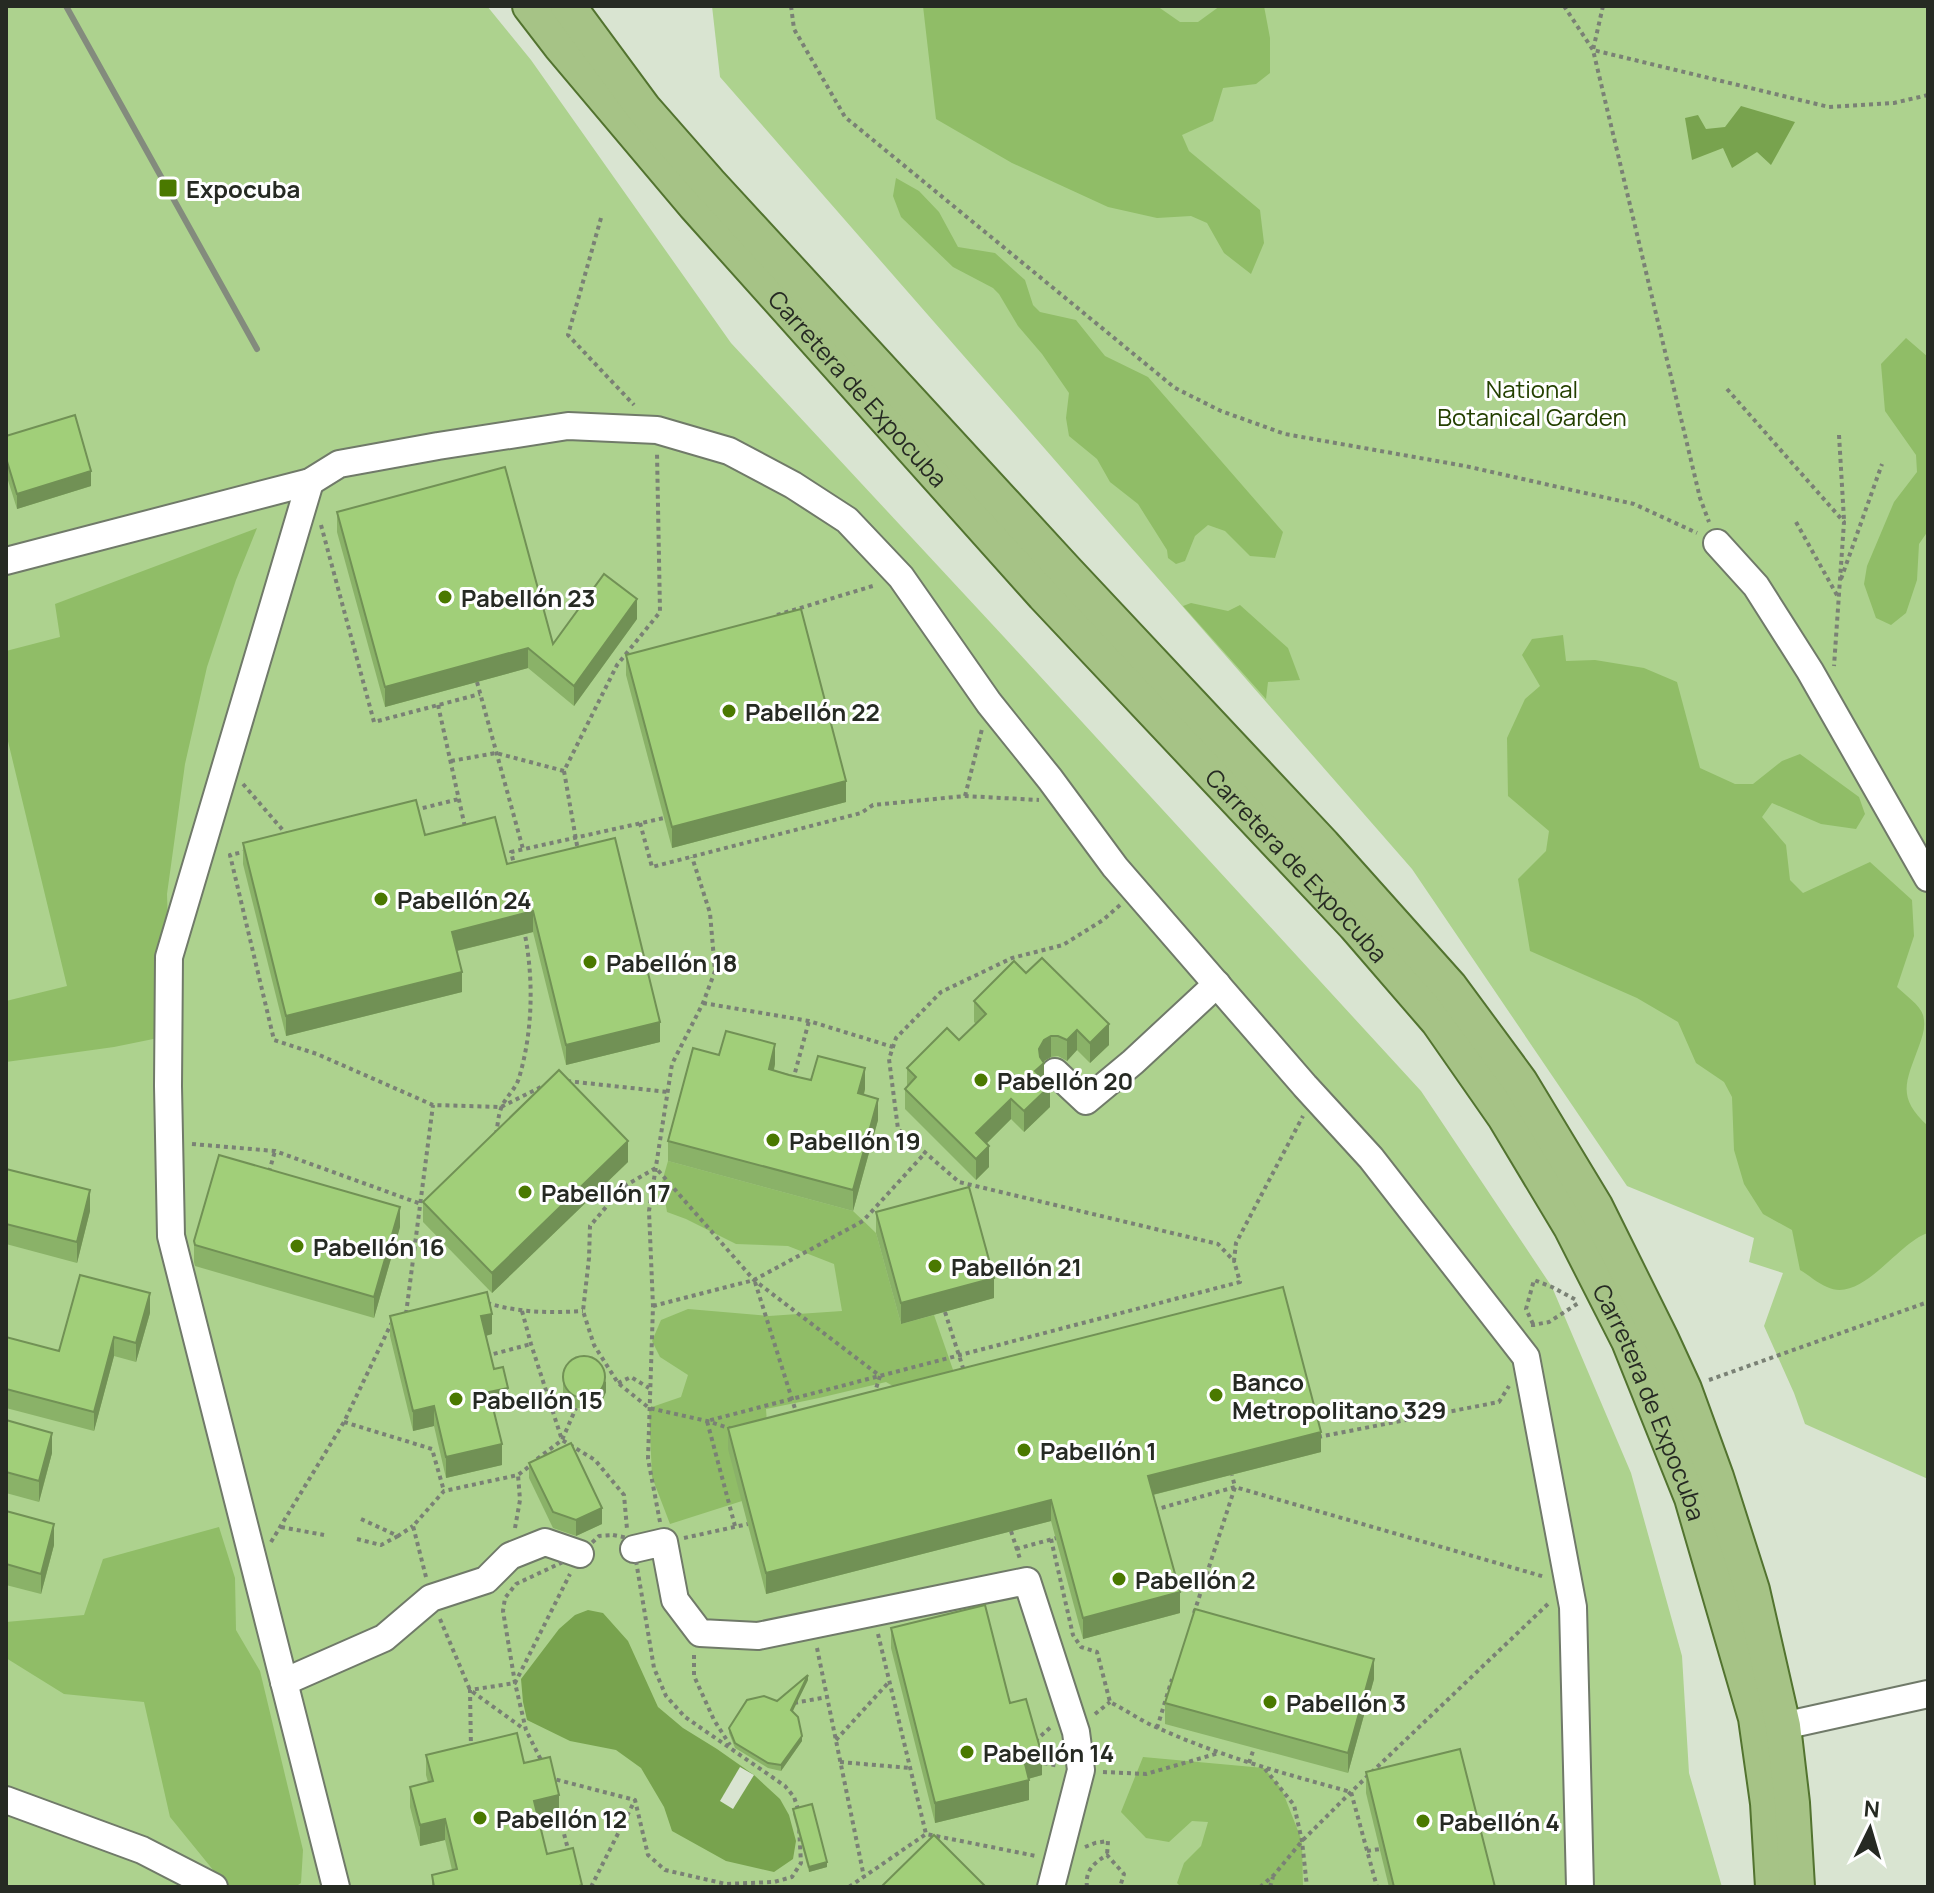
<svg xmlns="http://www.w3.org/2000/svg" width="1934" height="1893" font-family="Manrope,sans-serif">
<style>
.green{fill:#add28e}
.forest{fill:#90bd67}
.water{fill:#78a34e}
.pier{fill:#d9e4d1}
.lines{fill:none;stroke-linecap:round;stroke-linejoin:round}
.minor-casing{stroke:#707a69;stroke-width:30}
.major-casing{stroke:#52732f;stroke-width:38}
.path{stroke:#7a8175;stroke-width:4;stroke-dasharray:4 4;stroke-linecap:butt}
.minor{stroke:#fff;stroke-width:26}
.major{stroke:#a6c386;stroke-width:34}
.rail{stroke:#838b7d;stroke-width:6}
.wall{fill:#8ab268}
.shaded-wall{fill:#719155}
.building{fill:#a1cf79;stroke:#719155;stroke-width:2}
.poi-dot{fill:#4a7900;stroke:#fff;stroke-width:3}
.labels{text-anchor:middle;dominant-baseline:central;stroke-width:6;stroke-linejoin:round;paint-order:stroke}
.poi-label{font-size:24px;font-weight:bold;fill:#262a23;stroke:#fff;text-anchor:start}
.street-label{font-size:24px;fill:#262a23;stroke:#fff}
.park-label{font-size:24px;fill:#244000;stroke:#fff}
</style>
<rect width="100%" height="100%" fill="#d9e4d1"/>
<g class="green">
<polygon points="6,6 487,6 531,60 731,343 1004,637 1421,1091 1552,1287 1631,1473 1682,1656 1689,1773 1722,1887 6,1887"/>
<polygon points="712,6 1928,6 1928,1479 1805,1424 1794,1393 1764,1326 1783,1273 1749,1262 1754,1238 1627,1186 1412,869 720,77"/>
</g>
<g class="forest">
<polygon points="923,6 1157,6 1180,22 1198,22 1220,6 1264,6 1270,38 1270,73 1256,84 1223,88 1213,121 1182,135 1189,151 1260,210 1264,243 1251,274 1224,253 1207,223 1191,216 1157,218 1108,207 1012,163 936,119"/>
<polygon points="896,178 919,191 939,212 958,247 995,253 1025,280 1033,305 1040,312 1076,320 1105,356 1148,377 1283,532 1275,558 1250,556 1225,531 1208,525 1195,536 1185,561 1176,564 1168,558 1167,550 1138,504 1110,482 1097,459 1069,436 1066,418 1069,393 1042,354 1018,326 999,294 993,288 953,267 901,217 893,196"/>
<polygon points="1906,338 1928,357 1928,531 1919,544 1917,580 1906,613 1891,625 1876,618 1864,584 1867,566 1894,502 1917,472 1916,455 1885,411 1881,364"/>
<polygon points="257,528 236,580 207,667 185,764 167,894 169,957 168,1036 114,1047 6,1062 6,1001 67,986 6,733 6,651 60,637 55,604"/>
<polygon points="1191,603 1228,611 1240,605 1288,648 1300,680 1268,682 1266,699 1183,606"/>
<path d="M 1563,635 L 1566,661 L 1595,660 L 1644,668 L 1677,682 L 1700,768 L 1735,784 L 1753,784 L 1782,761 L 1800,754 L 1859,797 L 1865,814 L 1856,829 L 1821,824 L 1772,803 L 1762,817 L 1786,845 L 1790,880 L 1803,893 L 1870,862 L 1912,900 L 1914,936 L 1897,987 C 1905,995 1920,1005 1923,1015 C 1926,1026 1923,1035 1919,1046 C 1906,1082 1896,1097 1928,1126 L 1928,1233 C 1898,1242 1862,1304 1827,1287 C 1817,1283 1809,1275 1800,1270 L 1792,1230 L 1763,1214 L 1744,1184 L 1734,1150 L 1732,1097 L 1724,1082 L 1696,1063 L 1678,1022 L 1637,998 L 1530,951 L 1518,879 L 1546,851 L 1549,831 L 1508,796 L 1507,738 L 1525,699 L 1540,686 L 1522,655 L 1532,639 Z"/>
<polygon points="668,1161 853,1211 876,1233 901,1324 934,1315 960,1390 917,1400 886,1382 819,1398 766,1409 768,1439 742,1501 670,1524 652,1477 649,1408 681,1397 688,1375 660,1357 652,1341 661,1320 688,1309 769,1316 842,1311 834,1264 788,1246 736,1244 686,1219 667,1212 662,1182"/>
<polygon points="219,1527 235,1578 236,1630 260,1671 303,1850 301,1883 295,1887 231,1887 218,1876 170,1817 144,1702 64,1694 6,1658 6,1622 84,1615 103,1559"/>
<polygon points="1143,1757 1264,1768 1282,1790 1302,1841 1303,1887 1181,1887 1177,1883 1184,1863 1201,1846 1208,1822 1192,1821 1169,1842 1146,1838 1121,1812"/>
</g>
<g class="water">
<polygon points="1741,106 1795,122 1771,165 1757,152 1732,168 1723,148 1692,160 1685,118 1698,115 1706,129 1725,127"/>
<polygon points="588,1610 603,1613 628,1641 658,1707 683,1728 717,1749 754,1775 780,1799 789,1815 796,1841 793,1859 774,1872 726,1861 672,1831 664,1807 641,1768 616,1750 570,1741 527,1720 523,1702 521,1679 559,1629 575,1615"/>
</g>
<polygon class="pier" points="740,1767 754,1775 733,1809 720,1801"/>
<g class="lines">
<g class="minor-casing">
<g id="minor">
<polyline points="310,482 169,957 168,1086 171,1236 336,1887"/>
<polyline points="1717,543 1756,586 1810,671 1928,878"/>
<polyline points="6,561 310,482 339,464 438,446 568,426 657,430 729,451 793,485 847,520 901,577 989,703 1050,779 1115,867 1305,1086 1371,1158 1526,1357 1573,1607 1580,1887"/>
<polyline points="1055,1072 1086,1101 1133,1062 1217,984"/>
<polyline points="634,1549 664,1542 675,1600 700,1633 758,1636 1027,1581 1076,1732 1081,1770 1051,1887"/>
<polyline points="284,1682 384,1638 431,1598 486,1580 510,1556 545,1542 580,1554"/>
<polyline points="1783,1726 1928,1694"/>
<polyline points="6,1800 142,1850 214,1887"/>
</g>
</g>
<g class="major-casing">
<g id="major">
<path id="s1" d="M 530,6 L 560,45 L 695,205 L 1044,595 L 1355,925 L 1438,1021 L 1505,1117 L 1571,1227 L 1629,1341 L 1692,1498 L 1756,1718 L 1768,1803 L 1773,1887"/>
<polyline points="568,6 644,109 709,183 1066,571 1323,845 1450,987 1520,1082 1595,1206 1661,1339 1684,1389 1716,1477 1752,1590 1783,1726 1792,1803 1797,1887"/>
</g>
</g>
<g class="path">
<polyline points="791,6 794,29 845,117 1175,388 1221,411 1285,434 1465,466 1634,504 1697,533"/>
<polyline points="1564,6 1593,50 1700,498 1709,522"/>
<polyline points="1603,6 1593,50 1829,107 1894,103 1928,95"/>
<polyline points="601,218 568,335 634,405"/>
<polyline points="1727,389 1844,522 1834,666"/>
<polyline points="1839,435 1844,520"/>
<polyline points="1796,522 1838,597"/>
<polyline points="321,525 374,722 480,694"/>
<polyline points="1841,579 1882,464"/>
<polyline points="777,615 876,585"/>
<polyline points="477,682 523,849"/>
<polyline points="438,705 465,827"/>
<polyline points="451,761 496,753 564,771 617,665 660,612 657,453"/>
<polyline points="564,771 578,851"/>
<polyline points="243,784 287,835"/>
<polyline points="965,796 982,729"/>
<polyline points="415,810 459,799"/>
<polyline points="640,823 652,867 861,813 873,805 965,796 1039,800"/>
<polyline points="247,851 230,855 274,1040 317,1054 433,1105 501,1107 543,1086"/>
<polyline points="515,868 511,852 664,818"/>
<polyline points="1120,905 1103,920 1063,945 1012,958 941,992 896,1038 889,1059 898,1129 959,1182 1218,1244 1234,1261 1236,1243 1303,1116"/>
<polyline points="703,1003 809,1021 893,1047"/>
<polyline points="793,1080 809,1021"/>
<polyline points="567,1081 668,1092"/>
<path d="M 496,1134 C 498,1125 498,1113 503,1104 C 508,1095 516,1088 519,1078 C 533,1031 534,978 524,930"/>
<polyline points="192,1144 275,1151 421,1204"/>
<polyline points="269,1172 275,1151"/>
<polyline points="755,1282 797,1415"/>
<path d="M 487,1303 C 520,1313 550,1313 583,1311"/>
<polyline points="653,1306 754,1280 863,1221 925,1153"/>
<polyline points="522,1311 531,1344 562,1440 595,1460 624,1495 627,1529"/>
<polyline points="945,1312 964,1371"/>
<polyline points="406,1314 433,1105"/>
<polyline points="1533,1324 1526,1309 1534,1280 1552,1287 1578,1301"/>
<polyline points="1533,1327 1533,1325 1549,1322 1580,1302"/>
<polyline points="486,1356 531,1344"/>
<polyline points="1709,1380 1928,1302"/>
<polyline points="618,1383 631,1377 649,1388"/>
<polyline points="344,1422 432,1449 444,1491"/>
<polyline points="732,1429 707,1421 649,1408 618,1383 594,1345 583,1311 589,1258 590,1226 623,1187 656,1168 754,1280 880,1376 874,1395"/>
<polyline points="1318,1437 1499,1402 1509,1386"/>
<polyline points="537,1459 562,1440 576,1408"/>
<polyline points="1154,1510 1235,1487 1545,1577"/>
<polyline points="361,1519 398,1536 413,1526"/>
<polyline points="660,1522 648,1459 653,1306 649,1211 672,1064 703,1003 715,971 710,913 692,857"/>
<polyline points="735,1526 707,1421 1240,1282 1234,1261"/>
<polyline points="281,1527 324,1535"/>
<polyline points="515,1528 520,1500 518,1475"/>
<polyline points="1011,1531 1020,1559"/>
<polygon points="613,1535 628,1538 634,1549 654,1668 666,1696 685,1717 785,1786 794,1797 798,1809 801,1863 792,1877 774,1882 726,1884 665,1870 648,1855 635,1800 550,1778 526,1730 515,1683 503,1611 505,1598 516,1584 580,1554 599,1536"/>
<polyline points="684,1538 748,1524"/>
<polyline points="357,1539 381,1545 398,1536"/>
<path d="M 1051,1539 L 1073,1635 L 1081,1647 L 1097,1652 L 1110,1702 C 1126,1710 1141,1721 1158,1728 C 1220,1756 1285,1774 1351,1792 L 1377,1887"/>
<polyline points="271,1542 344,1422 391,1324 393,1323"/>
<polyline points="1016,1549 1060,1537"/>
<polyline points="426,1577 413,1526 444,1491 518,1475 531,1465"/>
<polyline points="1194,1613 1235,1487 1232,1475"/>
<polyline points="440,1619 470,1690 524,1729"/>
<polyline points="878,1634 926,1834"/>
<polyline points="817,1648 864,1877"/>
<polyline points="694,1655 694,1676 714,1720 730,1745"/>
<polyline points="794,1703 827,1697"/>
<polyline points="1095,1714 1110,1702"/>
<polyline points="1157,1728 1172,1679"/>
<polyline points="836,1740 888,1683"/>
<polyline points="1035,1741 1052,1726"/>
<polyline points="471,1749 470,1690 515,1683 570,1574"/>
<polyline points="1037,1760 1038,1762 1059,1766"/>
<polyline points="840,1762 910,1768"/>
<polyline points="1249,1763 1254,1748"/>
<polyline points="1265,1769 1294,1805 1302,1841 1307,1887"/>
<polyline points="1103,1772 1146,1774 1219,1753"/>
<polyline points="558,1811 569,1853"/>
<polyline points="1085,1847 1095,1843 1108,1841 1107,1855"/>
<polyline points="1367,1851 1380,1849"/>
<polyline points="591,1887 635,1800"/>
<polyline points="849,1887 926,1834 1036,1856"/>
<path d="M 1087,1887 C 1085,1870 1094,1863 1107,1855 L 1124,1874 L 1120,1887"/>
<polyline points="1260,1887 1274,1875 1302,1841 1351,1792 1549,1603"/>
<polyline points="1270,1887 1273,1877"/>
</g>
<use href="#minor" class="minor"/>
<use href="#major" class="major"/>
<polyline class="rail" points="66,6 257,349"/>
</g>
<g class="wall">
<polygon points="6,436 91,486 17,509 6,474"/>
<polygon points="337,512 553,644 637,619 574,706 528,668 385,707 337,532"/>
<polygon points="626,655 846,802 672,848 626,675"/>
<polygon points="425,835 507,864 660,1042 566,1065 533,932 457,951 462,992 286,1036 243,864 243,843"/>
<polygon points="1026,973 1109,1045 1090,1063 1077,1050 1067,1061 1058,1056 1051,1057 1044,1061 1044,1080 1050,1107 1024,1132 1011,1119 986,1144 989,1167 976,1180 905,1109 905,1089 907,1086 907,1068 959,1040 976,1024 974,1022 974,1001"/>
<polygon points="719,1055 775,1064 774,1070 811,1080 865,1089 864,1095 878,1120 853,1211 668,1161 668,1141"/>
<polygon points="628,1162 492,1293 423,1222 423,1202"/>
<polygon points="6,1169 90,1211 77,1263 6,1244"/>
<polygon points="876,1212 994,1298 901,1324 876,1233"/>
<polygon points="400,1227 374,1318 195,1266 194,1262 194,1241"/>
<polygon points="150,1313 136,1362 114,1356 94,1431 6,1408 6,1337 59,1351"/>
<polygon points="390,1316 492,1334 486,1336 494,1369 508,1408 494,1412 502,1465 446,1478 434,1426 413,1431 390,1336"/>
<polygon points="563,1370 606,1392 603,1399 591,1408 576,1408 566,1400 563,1393"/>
<polygon points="6,1420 52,1453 39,1502 6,1493"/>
<polygon points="728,1428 1321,1452 1153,1495 1180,1613 1083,1639 1051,1521 766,1594 728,1449"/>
<polygon points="529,1463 602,1524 576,1536 553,1528 529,1478"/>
<polygon points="6,1511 54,1545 41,1594 6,1585"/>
<polygon points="891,1628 1042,1775 1028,1779 1029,1800 935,1823 891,1648"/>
<polygon points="1374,1679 1348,1773 1165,1724 1165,1703"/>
<polygon points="808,1680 792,1711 802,1741 781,1771 768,1768 735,1748 729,1733 729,1728 777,1701"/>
<polygon points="426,1755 524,1763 559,1815 539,1820 547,1854 582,1887 432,1887 432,1875 452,1870 445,1840 420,1846 410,1807 410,1787 428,1782 426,1775"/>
<polygon points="1366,1772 1495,1887 1389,1887 1366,1793"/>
<polygon points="793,1809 827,1867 809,1872 793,1814"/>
</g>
<g class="shaded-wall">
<polygon points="91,471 91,486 17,509 17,494"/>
<polygon points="637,599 637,619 574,706 574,686"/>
<polygon points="528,648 528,668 385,707 385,687"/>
<polygon points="846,781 846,802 672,848 672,827"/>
<polygon points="533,911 533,932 452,952 452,932"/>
<polygon points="462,972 462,992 286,1036 286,1016"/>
<polygon points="660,1022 660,1042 566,1065 566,1045"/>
<polygon points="1109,1024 1109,1045 1090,1063 1090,1043"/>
<polygon points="1077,1030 1077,1050 1067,1061 1067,1040"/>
<polygon points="1051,1036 1051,1057 1044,1061 1041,1065 1044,1063 1044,1083 1035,1071 1039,1049 1044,1040"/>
<polygon points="775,1044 775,1064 769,1090 769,1069"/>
<polygon points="865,1068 865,1089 858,1114 858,1093"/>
<polygon points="1050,1086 1050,1107 1024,1132 1024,1111"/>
<polygon points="878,1099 878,1120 853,1211 853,1190"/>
<polygon points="1011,1099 1011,1119 976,1154 976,1133"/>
<polygon points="628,1141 628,1162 492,1293 492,1273"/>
<polygon points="989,1146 989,1167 976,1180 976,1159"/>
<polygon points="90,1190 90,1211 77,1263 77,1242"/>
<polygon points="400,1207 400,1227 374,1318 374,1297"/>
<polygon points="994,1278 994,1298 901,1324 901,1303"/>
<polygon points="150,1293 150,1313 136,1362 136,1343"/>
<polygon points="492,1314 492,1334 481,1337 481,1316"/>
<polygon points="114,1337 114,1356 94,1431 94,1412"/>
<polygon points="606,1381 606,1392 603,1399 591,1408 591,1398"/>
<polygon points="508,1388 508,1408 489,1413 489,1392"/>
<polygon points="434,1406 434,1426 413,1431 413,1411"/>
<polygon points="1321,1432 1321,1452 1148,1496 1148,1476"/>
<polygon points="52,1433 52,1453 39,1502 39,1481"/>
<polygon points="502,1444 502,1465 446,1478 446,1457"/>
<polygon points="1051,1500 1051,1521 766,1594 766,1573"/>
<polygon points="602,1508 602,1524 576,1536 576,1520"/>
<polygon points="54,1524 54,1545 41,1594 41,1574"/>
<polygon points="1180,1592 1180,1613 1083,1639 1083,1618"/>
<polygon points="1374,1659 1374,1679 1348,1773 1348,1753"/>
<polygon points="808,1675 808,1680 791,1715 791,1710"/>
<polygon points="802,1736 802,1741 781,1771 781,1765"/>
<polygon points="1042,1755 1042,1775 1024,1780 1024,1760"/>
<polygon points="1029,1780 1029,1800 935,1823 935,1803"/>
<polygon points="559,1795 559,1815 534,1821 534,1801"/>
<polygon points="445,1819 445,1840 420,1846 420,1825"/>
<polygon points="827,1862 827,1867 809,1872 809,1867"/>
</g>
<g class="building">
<polygon points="75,415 91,471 17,494 6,458 6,436"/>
<polygon points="505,467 553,644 604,574 637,599 574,686 528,648 385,687 337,512"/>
<polygon points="801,609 846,781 672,827 626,655"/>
<polygon points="416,800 425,835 495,817 507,864 615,838 660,1022 566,1045 533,911 452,932 462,972 286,1016 243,843"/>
<polygon points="1042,958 1109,1024 1090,1043 1077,1030 1067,1040 1058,1036 1051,1036 1044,1040 1039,1049 1040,1057 1044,1063 1035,1071 1050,1086 1024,1111 1011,1099 976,1133 989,1146 976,1159 905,1089 916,1077 907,1068 947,1028 959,1040 986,1014 974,1001 1014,961 1026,973"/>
<polygon points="726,1031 775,1044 769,1069 789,1075 811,1080 818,1056 865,1068 858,1093 878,1099 853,1190 668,1141 693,1048 719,1055"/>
<polygon points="559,1070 628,1141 492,1273 423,1202"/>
<polygon points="219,1155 400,1207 374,1297 195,1245 194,1241"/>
<polygon points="6,1169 90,1190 77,1242 6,1224"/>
<polygon points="969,1187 994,1278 901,1303 876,1212"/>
<polygon points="80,1275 150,1293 136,1343 114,1337 94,1412 6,1389 6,1337 59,1351"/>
<polygon points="1283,1287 1321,1432 1148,1476 1180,1592 1083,1618 1051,1500 766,1573 728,1428"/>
<polygon points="487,1292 492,1314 481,1316 494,1369 503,1367 508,1388 489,1392 502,1444 446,1457 434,1406 413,1411 390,1316"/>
<circle cx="584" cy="1377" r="21"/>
<polygon points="6,1420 52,1433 39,1481 6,1472"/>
<polygon points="571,1443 602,1508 576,1520 553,1512 529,1463"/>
<polygon points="6,1511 54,1524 41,1574 6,1564"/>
<polygon points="985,1605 1010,1703 1026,1699 1042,1755 1024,1760 1029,1780 935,1803 891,1628"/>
<polygon points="1195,1609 1374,1659 1348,1753 1165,1703"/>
<polygon points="808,1675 791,1710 798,1717 802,1736 781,1765 768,1763 735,1743 729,1728 747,1700 764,1696 777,1701"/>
<polygon points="517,1733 524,1763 550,1757 559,1795 534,1801 547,1854 573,1848 582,1885 576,1887 434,1887 432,1875 457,1869 445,1819 420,1825 410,1787 433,1781 426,1755"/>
<polygon points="1460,1749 1495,1887 1394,1887 1366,1772"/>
<polygon points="812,1804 827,1862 809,1867 793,1809"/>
<polygon points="934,1835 986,1887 881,1887"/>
</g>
<g class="poi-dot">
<rect x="158" y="178" width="20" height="20" rx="4"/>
<circle cx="445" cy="597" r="8"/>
<circle cx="729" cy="711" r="8"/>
<circle cx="381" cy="899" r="8"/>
<circle cx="590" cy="962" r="8"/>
<circle cx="981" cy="1080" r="8"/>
<circle cx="773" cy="1140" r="8"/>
<circle cx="525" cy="1192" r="8"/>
<circle cx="297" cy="1246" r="8"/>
<circle cx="935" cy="1266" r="8"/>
<circle cx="1216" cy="1395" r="8"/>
<circle cx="456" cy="1399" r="8"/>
<circle cx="1024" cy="1450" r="8"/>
<circle cx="1119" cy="1579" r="8"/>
<circle cx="1270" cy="1702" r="8"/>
<circle cx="967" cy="1752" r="8"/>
<circle cx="480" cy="1818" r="8"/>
<circle cx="1423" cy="1821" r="8"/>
</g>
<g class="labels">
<g class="poi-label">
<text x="186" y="188">Expocuba</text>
<text x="461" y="597">Pabellón 23</text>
<text x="745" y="711">Pabellón 22</text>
<text x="397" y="899">Pabellón 24</text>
<text x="606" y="962">Pabellón 18</text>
<text x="997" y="1080">Pabellón 20</text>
<text x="789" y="1140">Pabellón 19</text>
<text x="541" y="1192">Pabellón 17</text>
<text x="313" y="1246">Pabellón 16</text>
<text x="951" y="1266">Pabellón 21</text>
<text x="1232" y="1381">Banco<tspan x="1232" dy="28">Metropolitano 329</tspan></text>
<text x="472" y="1399">Pabellón 15</text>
<text x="1040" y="1450">Pabellón 1</text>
<text x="1135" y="1579">Pabellón 2</text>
<text x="1286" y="1702">Pabellón 3</text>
<text x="983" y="1752">Pabellón 14</text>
<text x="496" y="1818">Pabellón 12</text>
<text x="1439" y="1821">Pabellón 4</text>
</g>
<g class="street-label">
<text stroke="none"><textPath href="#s1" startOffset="504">Carretera de Expocuba</textPath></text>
<text stroke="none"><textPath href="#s1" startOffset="1152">Carretera de Expocuba</textPath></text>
<text stroke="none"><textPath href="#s1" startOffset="1800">Carretera de Expocuba</textPath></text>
</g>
<g class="park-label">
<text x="1532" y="388">National<tspan x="1532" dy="28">Botanical Garden</tspan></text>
</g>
</g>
<rect width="1934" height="1893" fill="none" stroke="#262a23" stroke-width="16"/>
<g transform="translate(1870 1829) rotate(5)" stroke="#ffffff" stroke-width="6" paint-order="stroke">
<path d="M0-6L14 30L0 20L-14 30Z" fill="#262a23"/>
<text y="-12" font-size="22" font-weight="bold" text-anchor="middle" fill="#262a23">N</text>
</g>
</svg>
